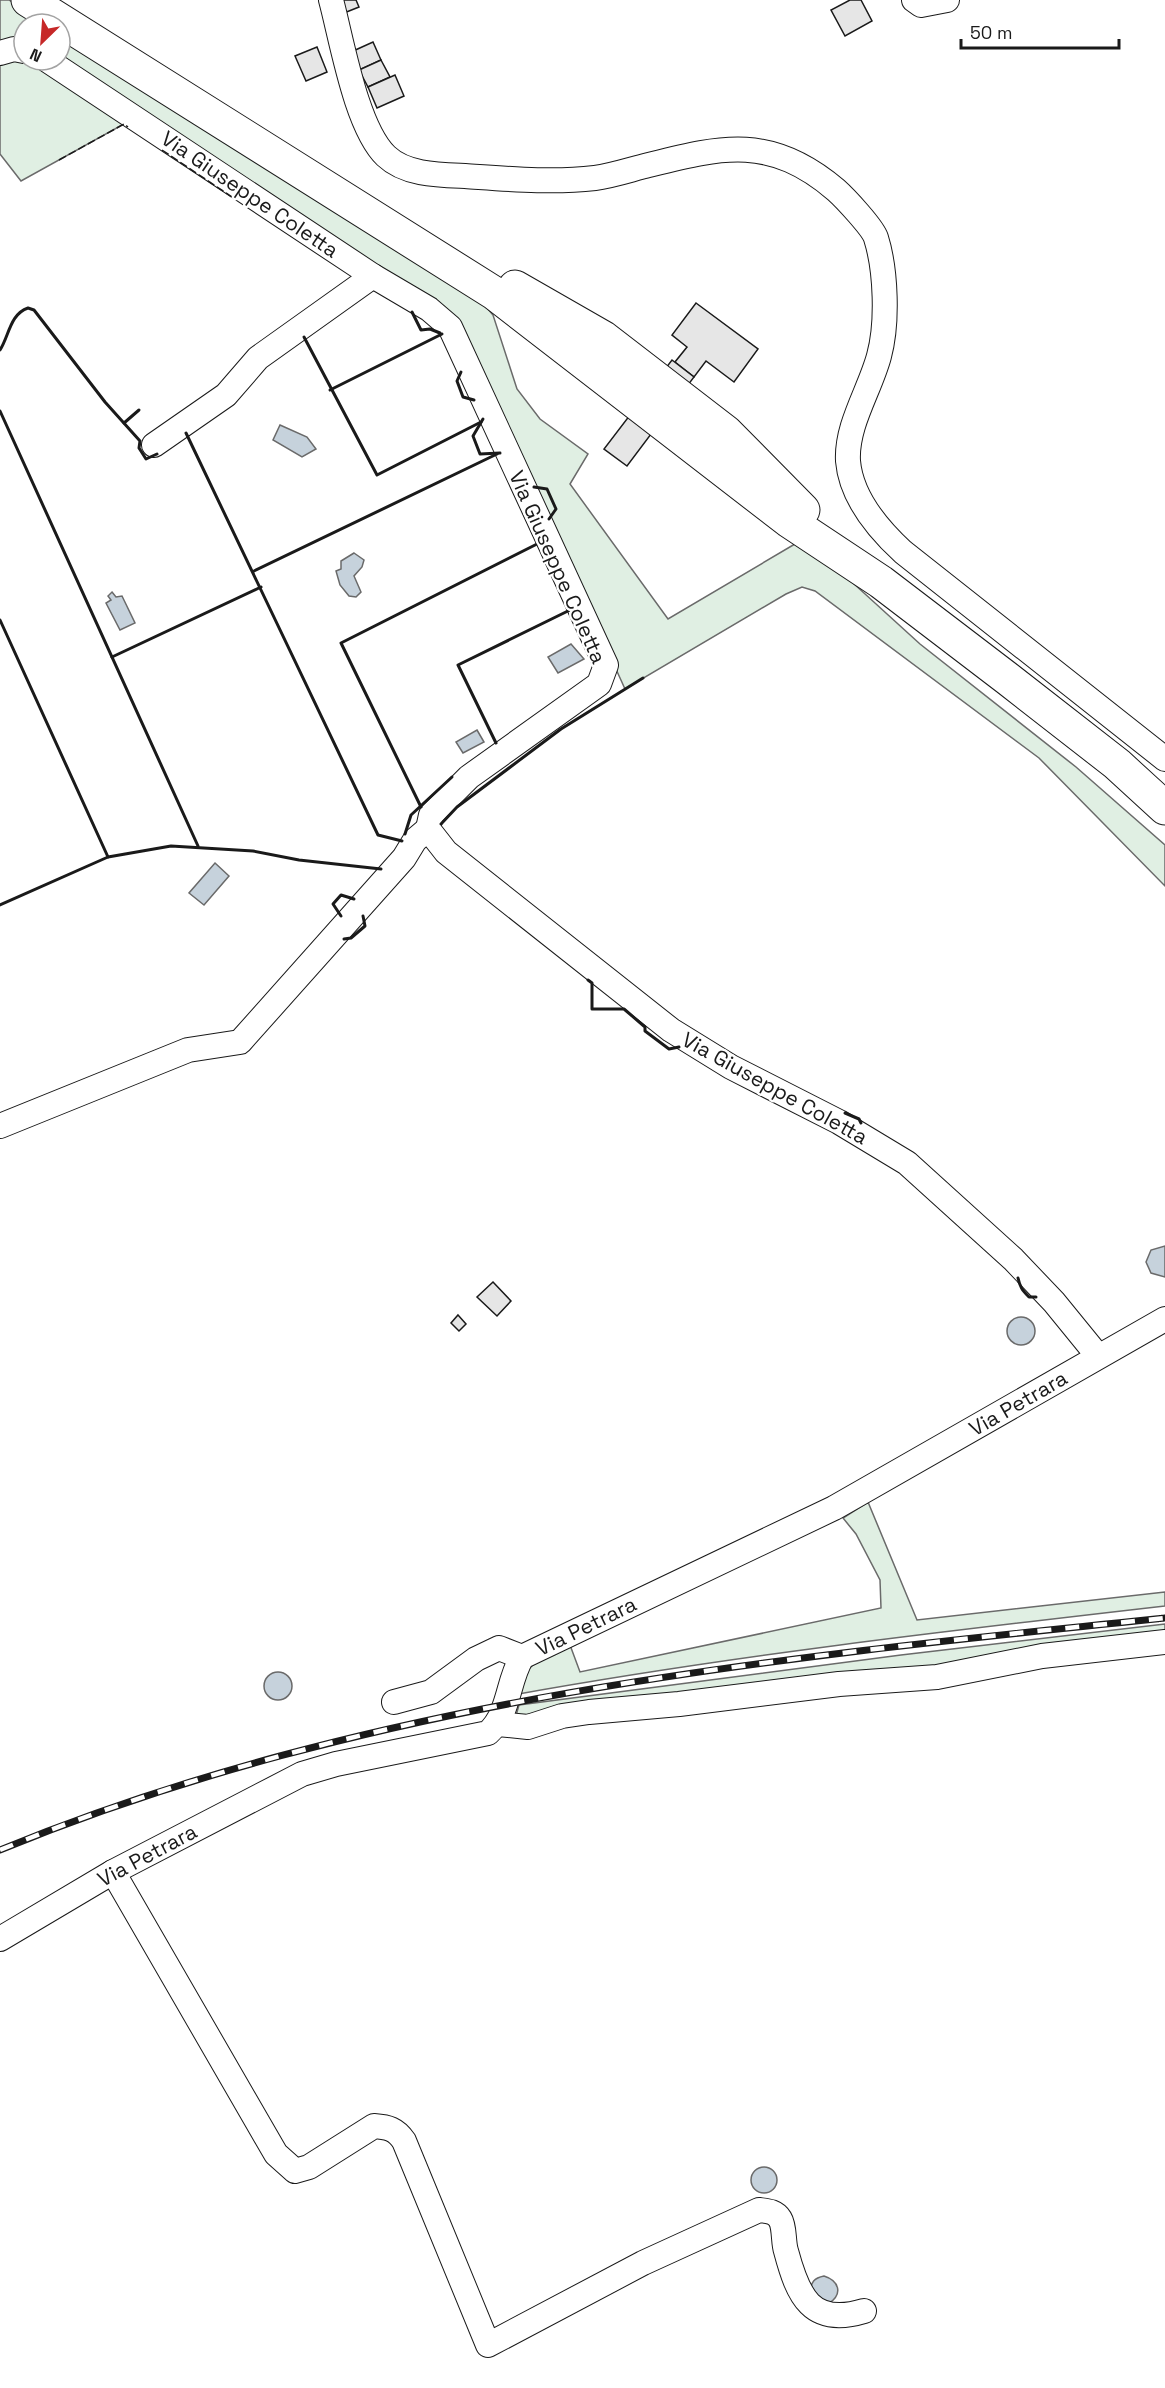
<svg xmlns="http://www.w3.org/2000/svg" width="1165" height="2388" font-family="'Space Grotesk',sans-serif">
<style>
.green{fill:#e0efe3;stroke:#6a6a6a;stroke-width:1.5}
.water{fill:#c6d2dc;stroke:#6a6a6a;stroke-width:1.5}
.building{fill:#e6e6e6;stroke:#1a1a1a;stroke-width:1.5}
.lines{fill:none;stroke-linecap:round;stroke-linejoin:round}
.minor-casing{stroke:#1a1a1a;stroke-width:26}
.highway-casing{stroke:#1a1a1a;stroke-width:35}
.minor{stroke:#fff;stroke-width:24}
.highway{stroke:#fff;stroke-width:33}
.rail-casing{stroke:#1a1a1a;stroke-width:7}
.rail{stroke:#fff;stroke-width:4.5;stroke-dasharray:14;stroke-linecap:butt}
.fence{stroke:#1a1a1a;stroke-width:1.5;stroke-dasharray:8 3;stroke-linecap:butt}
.wall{stroke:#1a1a1a;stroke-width:3}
.labels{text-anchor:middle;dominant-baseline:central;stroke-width:4.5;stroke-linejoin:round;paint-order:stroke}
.street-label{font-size:21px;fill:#1a1a1a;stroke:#fff}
</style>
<rect width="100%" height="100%" fill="#fff"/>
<g class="green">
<polygon points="0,0 9,0 44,24 24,24 24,44 0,46"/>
<polygon points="60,35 476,295 493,315 517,389 540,419 588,454 570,484 668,619 800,541 842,573 920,644 1076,767 1165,845 1165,886 1039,758 815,591 802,587 786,594 625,689 467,340 383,273 60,60"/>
<polygon points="24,60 33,63 124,124 21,181 0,154 0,63"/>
<path d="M 868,1502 L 917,1620 L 1165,1592 L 1165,1606 C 947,1631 729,1656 513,1695 C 526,1663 540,1659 570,1645 L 580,1672 L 881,1608 L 880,1580 L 856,1534 L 843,1518 Z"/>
<polygon points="1165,1624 1165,1637 515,1719 519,1705 901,1655"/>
</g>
<g class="water">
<polygon points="280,425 307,437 316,449 302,457 273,440"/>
<polygon points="354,553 364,560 362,567 354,576 361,592 356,597 349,596 340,585 336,571 341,569 341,561"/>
<polygon points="112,592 116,597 122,596 135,623 120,630 106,603 111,600 108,596"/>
<polygon points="571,644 584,659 558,673 548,657"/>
<polygon points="477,730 484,742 463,753 456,742"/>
<polygon points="215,863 229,876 204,905 189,893"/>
<polygon points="1165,1246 1165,1277 1151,1273 1146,1262 1151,1250"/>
<circle cx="1021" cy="1331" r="14"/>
<circle cx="278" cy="1686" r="14"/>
<circle cx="764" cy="2180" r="13"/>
<path d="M 824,2276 C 840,2281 843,2295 828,2304 L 810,2292 C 811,2282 814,2278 824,2276 Z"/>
</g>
<g class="building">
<polygon points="339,0 356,0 359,7 344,13"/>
<polygon points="850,0 861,0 872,21 845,36 831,10"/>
<polygon points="373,42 381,60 359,70 351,52"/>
<polygon points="317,47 327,72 306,81 295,56"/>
<polygon points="381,60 390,77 368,87 359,70"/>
<polygon points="395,75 404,96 377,108 368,87"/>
<polygon points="696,303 758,349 734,382 706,361 694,377 675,362 687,347 672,335"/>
<polygon points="672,360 694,377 627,466 604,449"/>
<polygon points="493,1282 511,1301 497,1316 477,1297"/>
<polygon points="458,1315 466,1324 459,1331 451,1323"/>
</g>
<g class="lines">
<g class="minor-casing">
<g id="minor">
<path d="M 331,0 C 342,41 356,127 386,156 C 406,175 439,175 465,176 C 509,179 552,183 595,178 C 610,176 626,171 641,167 C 718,148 768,132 836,190 C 845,198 873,228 876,238 C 886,270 888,323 879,356 C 870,390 846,425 848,461 C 851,497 878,529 903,552 L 1165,759"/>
<polyline points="914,0 921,5 947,0"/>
<polyline points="0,53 14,49 24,51"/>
<polyline points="47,60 373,276 429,309 450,327 606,665 599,684 469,777 431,815 428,829 446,852 671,1030 731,1067 839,1122 907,1163 1013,1259 1054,1302 1098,1356"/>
<polyline points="154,445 226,395 258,358 373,276"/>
<polyline points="0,1126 188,1050 240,1042 404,858 415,840 428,829"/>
<polyline points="394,1702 431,1692 476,1659 499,1648 522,1657"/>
<polyline points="498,1724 528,1727 562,1716 589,1712 679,1704 839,1684 937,1677 1042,1656 1165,1642"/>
<path d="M 113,1872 L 276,2154 L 295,2171 L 309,2167 L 374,2126 C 388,2127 396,2129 404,2141 L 488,2345 L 643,2263 L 759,2210 C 767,2211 775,2211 780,2219 C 785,2227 783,2242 786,2251 C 798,2296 811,2327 864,2311"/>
<path d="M 0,1939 L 113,1872 L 302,1774 L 336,1764 L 488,1733 C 510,1713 507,1682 522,1657 L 834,1508 L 1165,1319"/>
</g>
</g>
<g class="highway-casing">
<g id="highway">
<polyline points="28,0 494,293 789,521 881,582 1008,679 1117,764 1165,808"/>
<polyline points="515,287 604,338 726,432 803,510"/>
</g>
</g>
<use href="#minor" class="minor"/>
<use href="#highway" class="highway"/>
<g class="rail-casing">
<path id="rail" d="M 0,1850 C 370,1698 771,1658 1165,1618"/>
</g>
<use href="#rail" class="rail"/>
<g class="fence">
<polyline points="162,150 235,199"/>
<polyline points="59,160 124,124 128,127"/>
</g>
<g class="wall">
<polyline points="412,312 421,330 430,329 440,333"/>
<polyline points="304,337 377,475 481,422"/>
<path d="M 0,350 C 9,336 10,314 28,308 L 34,310 L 105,402 L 140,441 L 139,448 L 146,459 L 157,454"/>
<polyline points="461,372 457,381 463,397 474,400"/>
<polyline points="330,390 442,334"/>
<polyline points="0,411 198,846"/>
<polyline points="483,419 473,436 480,454 500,453"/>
<polyline points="124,423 139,410"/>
<polyline points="186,433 378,835 402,841"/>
<polyline points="534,487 547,489 556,509 549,519"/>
<polyline points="254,571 497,454"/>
<polyline points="0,620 108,857"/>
<polyline points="112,657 261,587"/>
<polyline points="496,743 458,665 572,609"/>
<polyline points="421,807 341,643 541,542"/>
<polyline points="441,824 457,807 561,729 643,678"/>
<polyline points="405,834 411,815 452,777"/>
<polyline points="0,905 108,857 171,846 253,851 299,860 381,869"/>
<polyline points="341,916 333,904 341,895 354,899"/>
<polyline points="344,939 351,938 365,926 363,916"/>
<polyline points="588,980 592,983 592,1009 624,1009 645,1027 645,1031 669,1049 679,1047"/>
<polyline points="845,1113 859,1119 861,1123"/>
<path d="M 1018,1278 C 1020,1287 1022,1290 1029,1297 L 1036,1297"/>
</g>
</g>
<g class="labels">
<g class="street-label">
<text transform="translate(250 194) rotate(34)">Via Giuseppe Coletta</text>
<text transform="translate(558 567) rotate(66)">Via Giuseppe Coletta</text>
<text transform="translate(775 1088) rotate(29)">Via Giuseppe Coletta</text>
<text transform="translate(1018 1403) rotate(-30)">Via Petrara</text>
<text transform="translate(586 1626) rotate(-26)">Via Petrara</text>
<text transform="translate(147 1855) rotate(-28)">Via Petrara</text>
</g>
</g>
<g transform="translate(42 42) rotate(205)"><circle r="28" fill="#ffffff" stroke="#a3a3a3" stroke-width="1.5"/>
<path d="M0-4.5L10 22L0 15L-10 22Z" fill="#c62828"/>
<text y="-9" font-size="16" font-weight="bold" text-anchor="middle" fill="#1a1a1a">N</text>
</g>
<path d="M961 39v9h158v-9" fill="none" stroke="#1a1a1a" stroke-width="3"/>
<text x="970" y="39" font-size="18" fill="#1a1a1a" stroke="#ffffff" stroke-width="4.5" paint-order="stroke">50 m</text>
</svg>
